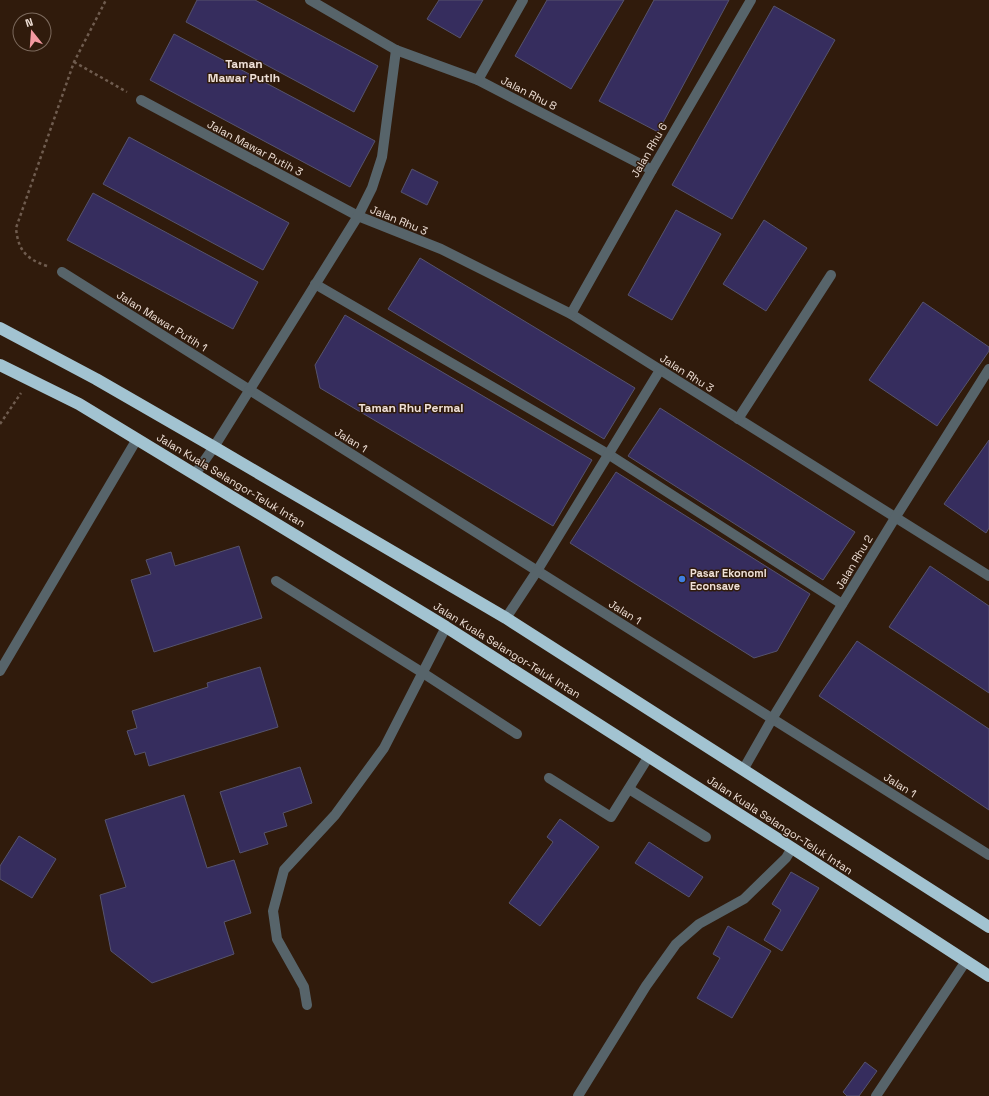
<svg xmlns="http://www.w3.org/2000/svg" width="989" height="1096" font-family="'Space Grotesk',sans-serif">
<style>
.building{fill:#362d5e;stroke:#56536d}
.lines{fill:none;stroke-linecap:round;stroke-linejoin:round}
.path{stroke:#6f5c4f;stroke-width:2.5;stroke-dasharray:3 3;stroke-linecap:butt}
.minor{stroke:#57646a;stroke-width:10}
.highway{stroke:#a2c3d1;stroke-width:12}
.shop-dot{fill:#3f7fe0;stroke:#301b0c;stroke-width:1.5}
.labels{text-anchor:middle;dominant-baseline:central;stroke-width:3;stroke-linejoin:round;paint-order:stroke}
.street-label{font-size:11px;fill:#efe0d7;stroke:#301b0c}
.poi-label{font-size:11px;font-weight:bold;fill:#efe0d7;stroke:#301b0c;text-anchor:start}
.neighbourhood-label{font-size:12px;font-weight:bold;fill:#efe0d7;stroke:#301b0c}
</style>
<rect width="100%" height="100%" fill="#301b0c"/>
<g class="building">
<polygon points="197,0 255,0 378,66 354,112 186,22"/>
<polygon points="439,0 483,0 460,38 427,19"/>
<polygon points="547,0 624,0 571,89 515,56"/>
<polygon points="654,0 729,0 658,132 599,101"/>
<polygon points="774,6 835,40 732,219 672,185"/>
<polygon points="174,34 375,141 350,187 150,80"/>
<polygon points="129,137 289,223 263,270 103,184"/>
<polygon points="412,169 438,182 427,205 401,192"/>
<polygon points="93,193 258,282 233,329 67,240"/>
<polygon points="676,210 721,234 672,320 628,295"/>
<polygon points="764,220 807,248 766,311 723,284"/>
<polygon points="420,258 635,388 604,439 388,309"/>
<polygon points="923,302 989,347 989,351 937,426 869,380"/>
<polygon points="345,315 592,460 553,526 320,388 315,365"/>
<polygon points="660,408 855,532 823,580 628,456"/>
<polygon points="989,440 989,528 986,533 944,504"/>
<polygon points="616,472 810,594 777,651 754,658 570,543"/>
<polygon points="239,546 262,618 154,652 131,580 151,574 146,560 171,552 175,566"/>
<polygon points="930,566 989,606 989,693 889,627"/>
<polygon points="857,641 989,729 989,810 819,696"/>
<polygon points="260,667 278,727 149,766 145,752 135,755 127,731 137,728 132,711 208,687 207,683"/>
<polygon points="300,767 312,803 283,813 287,826 264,833 268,844 240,853 220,792"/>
<polygon points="184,795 207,868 234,860 251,913 224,922 234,954 152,983 111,951 100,895 126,887 105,820"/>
<polygon points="560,819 599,847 540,926 509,903 553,842 547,837"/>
<polygon points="19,836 56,859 32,898 0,879 0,866"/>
<polygon points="649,842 703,877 689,897 635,863"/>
<polygon points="791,872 819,888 782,951 764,940 781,910 772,904"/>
<polygon points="728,926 771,951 732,1018 697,998 720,958 713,954"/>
<polygon points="865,1062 877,1071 859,1096 847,1096 843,1092"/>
</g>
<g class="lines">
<g class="path">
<polyline points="74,62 127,92"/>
<path d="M 47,266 C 26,259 18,250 16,228 L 74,62 L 106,0"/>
<polyline points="0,424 21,393"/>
</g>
<g class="minor">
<polyline points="310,0 396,50 478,80"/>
<polyline points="523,0 478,80 652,170"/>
<polyline points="141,100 358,216 441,249 571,314 989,576"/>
<polyline points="62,272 989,855"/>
<polyline points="315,284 608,454 842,604"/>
<polyline points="571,314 652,170 751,0"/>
<polyline points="738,419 831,275"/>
<polyline points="195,474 214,447 358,216 372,188 382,157 396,50"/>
<polyline points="276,581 423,673 517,734"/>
<polyline points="506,618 537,571 660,370"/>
<polyline points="0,671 137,439"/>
<polyline points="743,770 772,719 895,518 989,369"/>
<polyline points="549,778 611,817 649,756"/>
<polyline points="629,789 706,837"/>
<polyline points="307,1005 304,987 277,939 273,911 284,870 335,815 384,748 446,627"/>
<polyline points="578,1096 646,986 676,944 699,924 744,899 786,858 792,848"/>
<polyline points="876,1096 966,961"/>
</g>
<g class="highway">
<polyline points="0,328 96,379 214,447 506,618 989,927"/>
<polyline points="0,365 79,404 446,627 792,848 989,976"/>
</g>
</g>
<circle class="shop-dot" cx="682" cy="579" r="4"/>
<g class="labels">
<g class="street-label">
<text transform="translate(529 93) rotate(27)">Jalan Rhu 8</text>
<text transform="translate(255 148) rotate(28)">Jalan Mawar Putih 3</text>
<text transform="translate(649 150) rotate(-60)">Jalan Rhu 6</text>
<text transform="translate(399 220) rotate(22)">Jalan Rhu 3</text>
<text transform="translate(162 321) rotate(32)">Jalan Mawar Putih 1</text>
<text transform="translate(687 373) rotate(32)">Jalan Rhu 3</text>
<text transform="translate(351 440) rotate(32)">Jalan 1</text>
<text transform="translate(231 480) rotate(31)">Jalan Kuala Selangor-Teluk Intan</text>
<text transform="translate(854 562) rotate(-59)">Jalan Rhu 2</text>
<text transform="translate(625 612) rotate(32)">Jalan 1</text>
<text transform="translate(507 650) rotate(32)">Jalan Kuala Selangor-Teluk Intan</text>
<text transform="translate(900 785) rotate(32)">Jalan 1</text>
<text transform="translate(780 825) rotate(33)">Jalan Kuala Selangor-Teluk Intan</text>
</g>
<g class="poi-label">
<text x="690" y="573">Pasar Ekonomi<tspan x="690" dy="13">Econsave</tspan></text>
</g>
<g class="neighbourhood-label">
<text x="244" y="64">Taman<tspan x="244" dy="14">Mawar Putih</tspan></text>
<text x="411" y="408">Taman Rhu Permai</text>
</g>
</g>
<g transform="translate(32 32) rotate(343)"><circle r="19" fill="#301b0c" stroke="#7c6a5d"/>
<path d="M0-3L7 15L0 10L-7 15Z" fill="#f49aa1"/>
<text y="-6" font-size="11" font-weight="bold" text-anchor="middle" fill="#efe0d7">N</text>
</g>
</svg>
